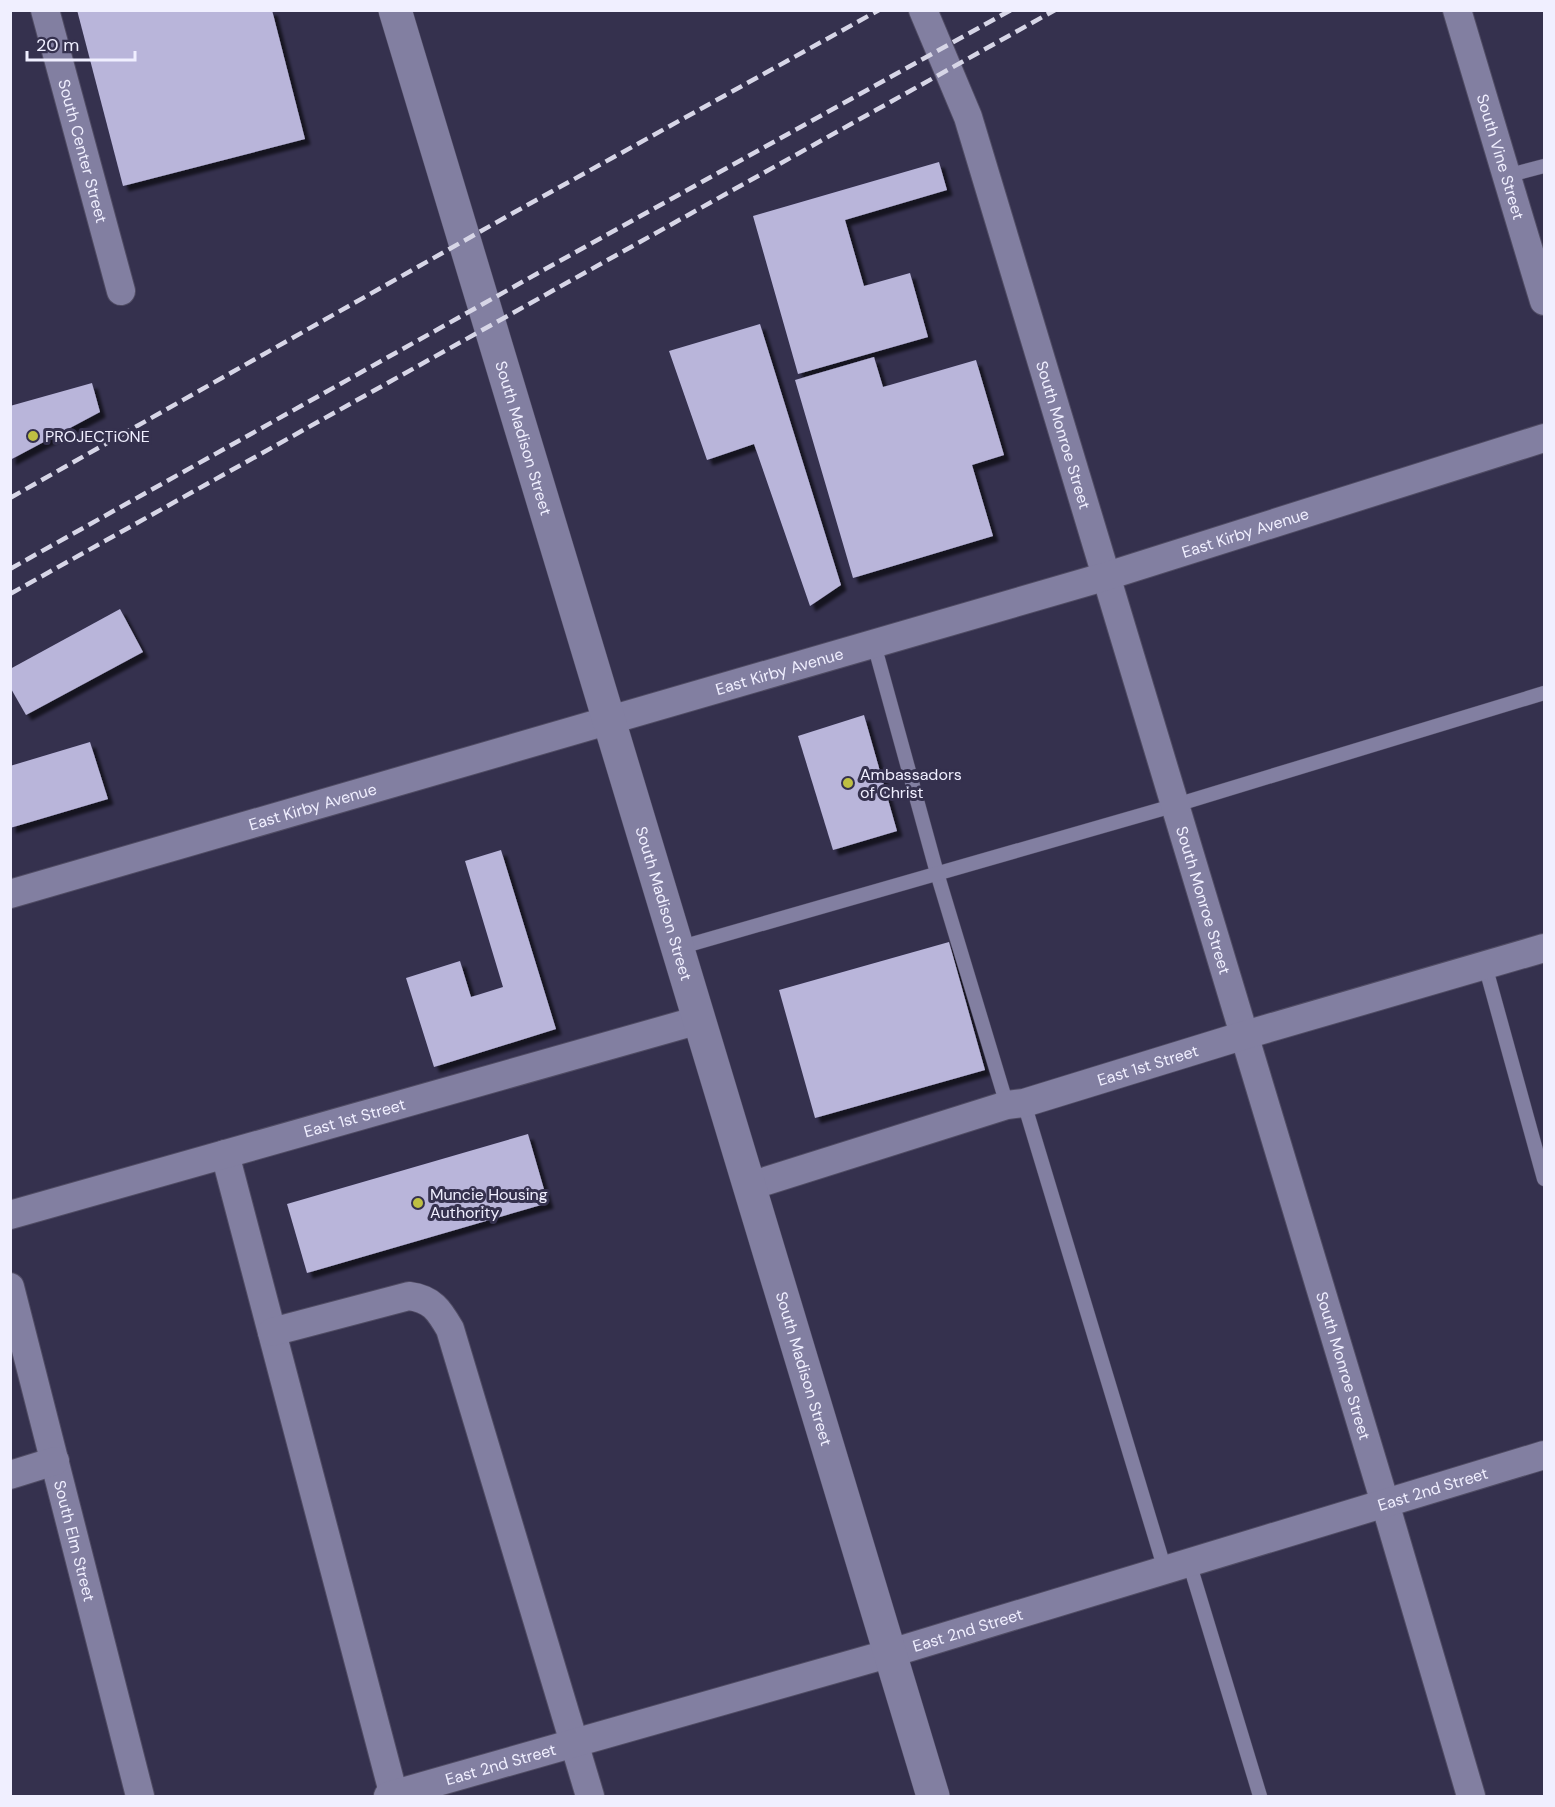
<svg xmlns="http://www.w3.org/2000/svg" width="1555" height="1807" font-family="'DM Sans',sans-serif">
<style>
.building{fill:#b9b5da;filter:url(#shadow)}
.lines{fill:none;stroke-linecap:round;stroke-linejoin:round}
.service-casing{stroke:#504c64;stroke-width:15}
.minor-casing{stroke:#504c64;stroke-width:30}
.secondary-casing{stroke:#504c64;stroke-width:34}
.service{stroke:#827fa1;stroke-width:14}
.minor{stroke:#827fa1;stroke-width:28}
.secondary{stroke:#827fa1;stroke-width:33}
.rail{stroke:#d7d6e7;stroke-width:4.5;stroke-dasharray:12 6;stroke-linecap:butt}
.poi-dot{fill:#bebf42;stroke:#35314e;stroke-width:2}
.labels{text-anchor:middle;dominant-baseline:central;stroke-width:6;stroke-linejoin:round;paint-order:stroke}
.street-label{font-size:16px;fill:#f0efff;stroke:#35314e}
.poi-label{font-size:16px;fill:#f0efff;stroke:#35314e;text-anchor:start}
</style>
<defs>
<filter id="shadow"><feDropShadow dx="5.5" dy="5.5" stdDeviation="1.5" flood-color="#0009"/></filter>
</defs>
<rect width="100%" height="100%" fill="#35314e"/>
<g class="building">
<polygon points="77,10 272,10 305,139 123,186"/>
<polygon points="939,162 947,190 845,220 864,286 910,273 928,337 798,374 753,216"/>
<polygon points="760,324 841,585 810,606 754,444 707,460 669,351"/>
<polygon points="874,357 883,387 976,360 1004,455 972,465 993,536 853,578 795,380"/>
<polygon points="92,383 100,412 10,460 10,406"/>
<polygon points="120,609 143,652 26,715 10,687 10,669"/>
<polygon points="864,715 897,831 833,850 798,736"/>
<polygon points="90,742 108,799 10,828 10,766"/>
<polygon points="501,850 556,1029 434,1067 406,978 460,961 471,997 503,987 465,861"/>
<polygon points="949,942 985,1070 815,1118 779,990"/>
<polygon points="528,1134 548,1203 307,1273 287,1204"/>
</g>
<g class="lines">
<g class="service-casing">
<g id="service">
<polyline points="1506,176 1544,166"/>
<polyline points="874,644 937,873 1007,1105"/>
<polyline points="678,948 1176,805 1544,693"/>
<polyline points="1485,965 1544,1179"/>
<polyline points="1024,1103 1165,1570"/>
<polyline points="1189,1562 1260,1796"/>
</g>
</g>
<g class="minor-casing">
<g id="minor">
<path id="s1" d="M 45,10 L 121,291"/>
<path id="s2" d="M 923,10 L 968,117 L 1385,1503 L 1471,1796"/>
<path id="s3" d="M 1457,10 L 1544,301"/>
<path id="s4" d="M 10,894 L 1107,576 L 1544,438"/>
<polyline points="225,1154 394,1796"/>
<path id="s5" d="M 750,1186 L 1007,1105 L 1024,1103 L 1245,1035 L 1544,948"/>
<path id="s6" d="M 10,1215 L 699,1020"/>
<path id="s7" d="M 10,1287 L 140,1796"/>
<path d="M 272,1332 L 409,1296 C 432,1299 439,1310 450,1329 L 590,1796"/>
<polyline points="10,1475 55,1461"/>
<path id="s8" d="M 388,1796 L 891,1653 L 1544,1455"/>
</g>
</g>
<g class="secondary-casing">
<g id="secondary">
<path id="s9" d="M 395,10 L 933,1796"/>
</g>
</g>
<use href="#service" class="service"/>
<use href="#minor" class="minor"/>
<use href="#secondary" class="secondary"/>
<g class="rail">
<polyline points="10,498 513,213 879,10"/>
<polyline points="10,569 540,272 1011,10"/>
<polyline points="10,594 1055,10"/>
</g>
</g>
<g class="poi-dot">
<circle cx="33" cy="436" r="6"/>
<circle cx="848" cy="783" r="6"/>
<circle cx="418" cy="1203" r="6"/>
</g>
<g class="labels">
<g class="street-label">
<text stroke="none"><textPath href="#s1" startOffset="146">South Center Street</textPath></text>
<text stroke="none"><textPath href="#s3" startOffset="153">South Vine Street</textPath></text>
<text stroke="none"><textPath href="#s2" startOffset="448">South Monroe Street</textPath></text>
<text stroke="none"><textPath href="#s9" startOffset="447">South Madison Street</textPath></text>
<text stroke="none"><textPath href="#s4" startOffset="1287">East Kirby Avenue</textPath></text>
<text stroke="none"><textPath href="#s4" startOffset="801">East Kirby Avenue</textPath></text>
<text stroke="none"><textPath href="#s4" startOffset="315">East Kirby Avenue</textPath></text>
<text stroke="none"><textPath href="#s2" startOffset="934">South Monroe Street</textPath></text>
<text stroke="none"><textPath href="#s9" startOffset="933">South Madison Street</textPath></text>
<text stroke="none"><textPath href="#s5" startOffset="416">East 1st Street</textPath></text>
<text stroke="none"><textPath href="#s6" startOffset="358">East 1st Street</textPath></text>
<text stroke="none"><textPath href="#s2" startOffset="1420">South Monroe Street</textPath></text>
<text stroke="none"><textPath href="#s9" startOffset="1419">South Madison Street</textPath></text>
<text stroke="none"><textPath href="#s8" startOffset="1089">East 2nd Street</textPath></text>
<text stroke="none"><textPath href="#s7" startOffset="262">South Elm Street</textPath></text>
<text stroke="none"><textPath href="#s8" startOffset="603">East 2nd Street</textPath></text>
<text stroke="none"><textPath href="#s8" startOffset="117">East 2nd Street</textPath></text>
</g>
<g class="poi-label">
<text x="45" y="436">PROJECTiONE</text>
<text x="860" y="774">Ambassadors<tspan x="860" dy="18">of Christ</tspan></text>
<text x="430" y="1194">Muncie Housing<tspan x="430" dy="18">Authority</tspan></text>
</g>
</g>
<rect width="1555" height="1807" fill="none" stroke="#f0efff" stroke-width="24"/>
<path d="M27 51v9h108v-9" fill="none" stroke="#f0efff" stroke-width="3"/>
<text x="36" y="51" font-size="18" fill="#f0efff" stroke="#35314e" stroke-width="4.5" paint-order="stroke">20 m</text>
</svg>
